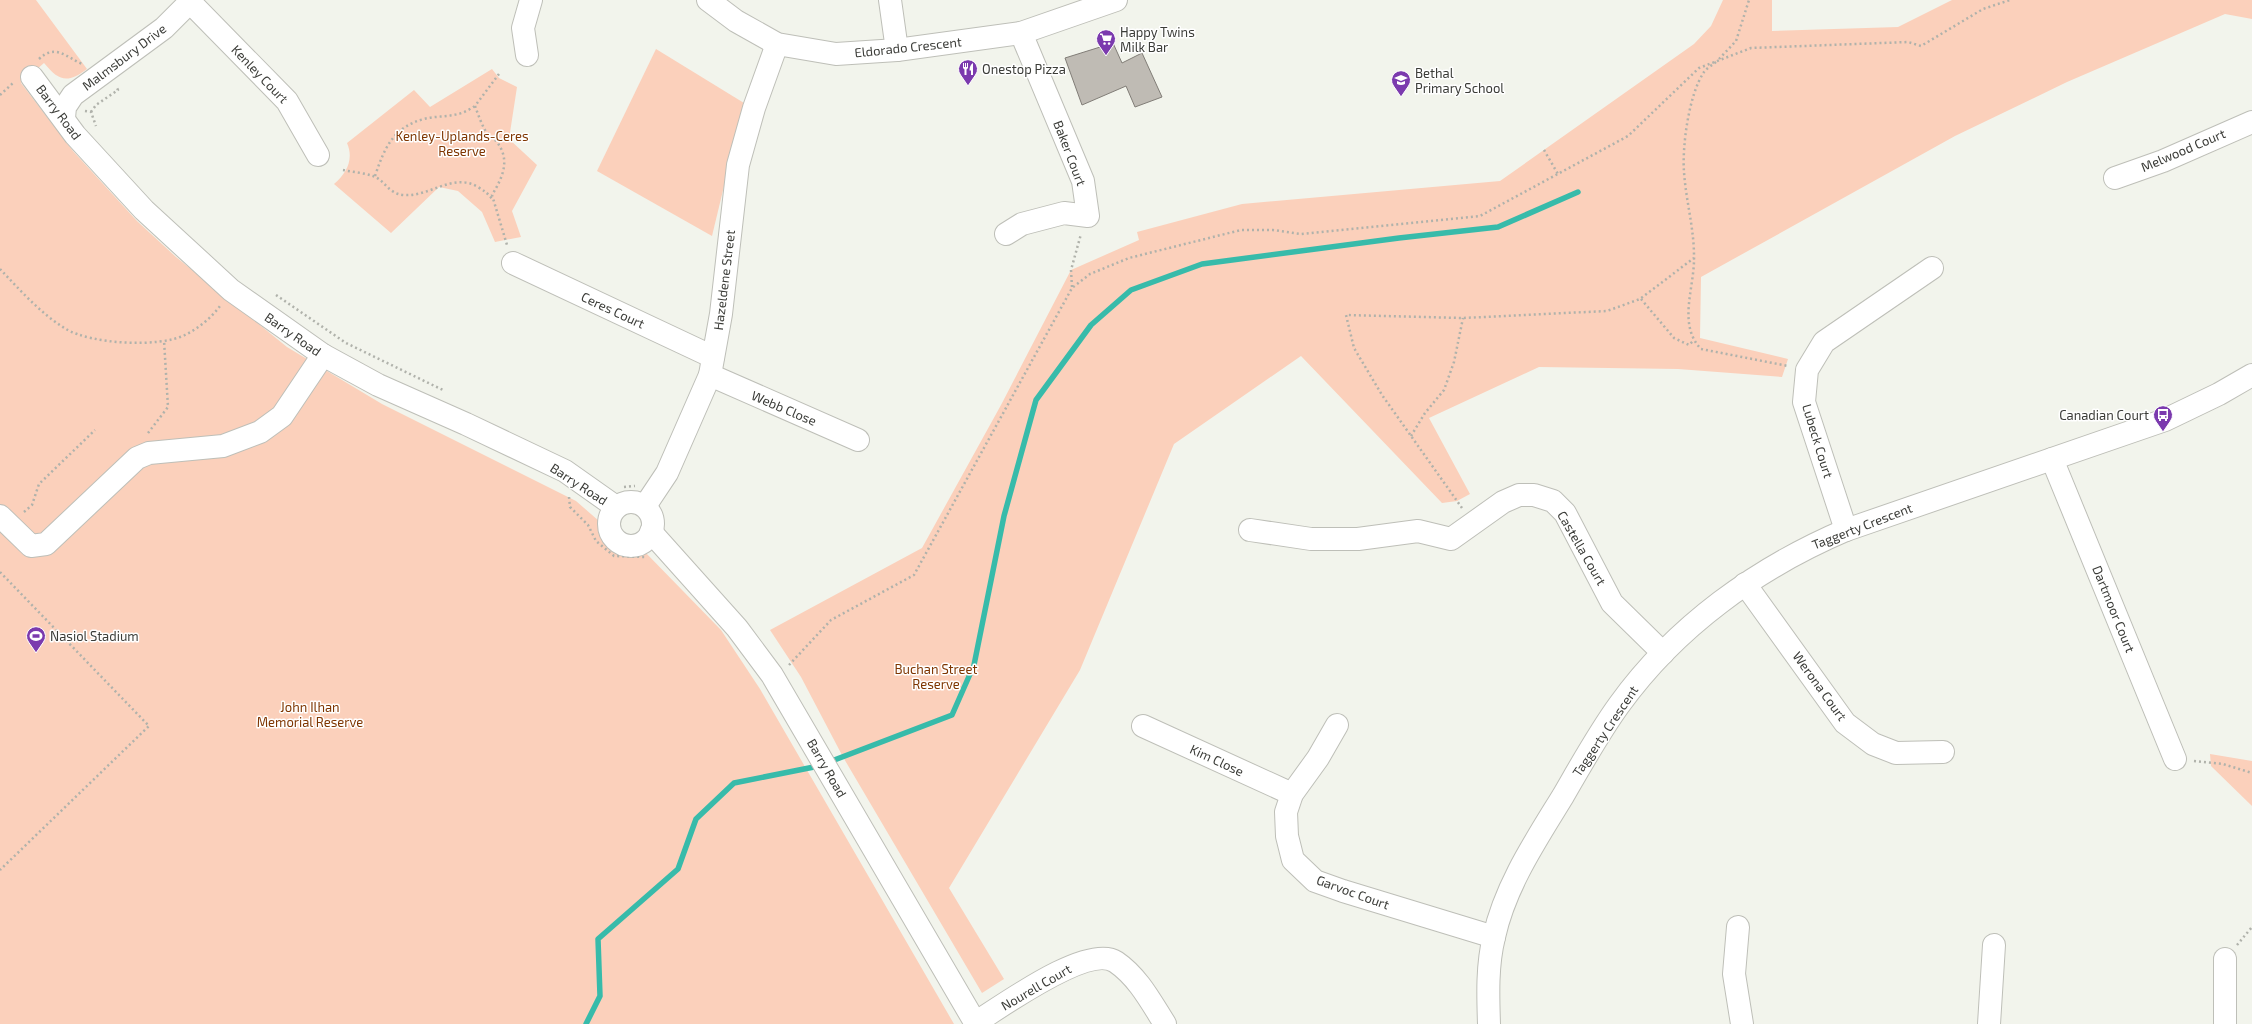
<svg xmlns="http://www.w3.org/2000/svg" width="2252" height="1024" font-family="'Exo 2',sans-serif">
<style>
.green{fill:#fbd0bb}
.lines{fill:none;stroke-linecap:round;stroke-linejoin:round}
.stream{stroke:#37bbaa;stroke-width:5.5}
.building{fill:#bfbbb4;stroke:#817d77}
.minor-casing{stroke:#bebfb8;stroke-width:24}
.path{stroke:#b0b2ab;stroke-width:2.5;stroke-dasharray:2 3;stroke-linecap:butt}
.minor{stroke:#fff;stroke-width:22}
.labels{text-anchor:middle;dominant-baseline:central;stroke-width:3;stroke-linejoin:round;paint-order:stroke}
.poi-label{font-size:13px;fill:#3b3c38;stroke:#fff;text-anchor:start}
.street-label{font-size:13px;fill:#3b3c38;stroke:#fff}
.park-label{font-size:13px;fill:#7e3500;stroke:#fff}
</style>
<rect width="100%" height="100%" fill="#f2f4ec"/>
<g class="green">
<path d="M 0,0 L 36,0 L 87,69 C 67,84 59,81 44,63 L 21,83 L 73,151 L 137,221 L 176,257 L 287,347 L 382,404 L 576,501 L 599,521 L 609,543 L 621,551 L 645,552 L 721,630 L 760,689 L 954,1024 L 0,1024 Z"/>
<polygon points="1723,0 1772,0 1772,31 1898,27 1952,0 2252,0 2252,19 2225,14 2067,82 1955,136 1701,277 1700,338 1788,359 1782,377 1678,369 1539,367 1429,418 1470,494 1457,501 1442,503 1301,356 1174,444 1080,670 949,888 1004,979 982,993 843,757 801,677 770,630 922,548 1001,405 1071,270 1139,240 1137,232 1242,204 1500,181 1694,44 1711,26"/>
<polygon points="656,49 744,103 712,236 597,171"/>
<path d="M 492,69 L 499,78 L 517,87 L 509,139 L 537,165 L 512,211 L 521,237 L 495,242 L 482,212 L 458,191 L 439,187 L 391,233 L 334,184 C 347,173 354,159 347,143 L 414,90 L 430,107 Z"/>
<polygon points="2210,754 2252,761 2252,806 2211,766"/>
</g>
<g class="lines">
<g class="stream">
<polyline points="829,762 952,715 974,665 1004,516 1036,400 1091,325 1131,290 1202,264 1399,238 1498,227 1578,192"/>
<polyline points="586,1024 600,996 598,939 678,869 696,819 734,783 819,766"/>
</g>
</g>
<polygon class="building" points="1113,43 1122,63 1142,53 1162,97 1135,107 1126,86 1082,105 1065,58"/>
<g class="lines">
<g class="minor-casing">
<g id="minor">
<polyline points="708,0 736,21 777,44 836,54 897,50 1021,33 1116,0"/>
<polyline points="890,0 897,50"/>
<polyline points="190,2 287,101 318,155"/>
<polyline points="527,55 523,28 531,0"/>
<polyline points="32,77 75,135 144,210 231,290 323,355 378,385 466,424 565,471 616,507"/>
<polyline points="64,118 65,107 73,95 164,28 192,0"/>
<polyline points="2115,178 2163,161 2252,122"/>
<polyline points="1006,234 1022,224 1064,213 1088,216 1083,181 1021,33"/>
<polyline points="513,263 713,357"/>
<polyline points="710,375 858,440"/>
<polyline points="2052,459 2175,759"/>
<circle cx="631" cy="524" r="22"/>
<polyline points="645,506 667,473 710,375 721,314 738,165 754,108 777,44"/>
<polyline points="0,516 31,546 46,544 137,458 149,453 223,446 260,432 282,416 323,355"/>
<polyline points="1250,530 1311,539 1358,539 1418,531 1451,539 1503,502 1519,495 1534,495 1553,501 1565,513 1612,603 1663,653"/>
<polyline points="1846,530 1804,402 1807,370 1824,342 1932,268"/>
<polyline points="651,532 737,628 772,675 976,1024"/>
<polyline points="1745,584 1845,723 1873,744 1896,753 1943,752"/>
<polyline points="1337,725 1318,758 1292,794 1286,812 1287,836 1293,860 1315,881 1343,891 1494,937"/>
<polyline points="1143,726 1292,794"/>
<polyline points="1738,927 1734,974 1742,1024"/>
<polyline points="2225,959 2225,1024"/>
<path d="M 975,1023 C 1001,1007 1088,943 1116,962 C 1138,977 1151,1002 1165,1024"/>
<path d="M 1489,1024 C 1488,995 1487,965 1494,937 C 1505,886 1536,840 1563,796 C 1581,765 1598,734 1619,705 C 1676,626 1757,568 1846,530 L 2165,420 L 2219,394 L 2252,375"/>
<polyline points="1989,1024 1994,945"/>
</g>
</g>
<g class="path">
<path d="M 39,59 C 55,44 65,56 82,64"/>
<polyline points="1719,59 1736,41 1749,0"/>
<path d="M 1716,62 C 1712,65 1707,68 1704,72 C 1689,94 1682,146 1684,172 C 1686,201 1694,228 1694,256 C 1695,287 1677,324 1701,349 L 1788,366"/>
<path d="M 499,74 L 475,106 C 478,114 481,123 485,130 C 487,134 493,137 496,141 C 511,159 503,177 492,195 L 507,245"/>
<polyline points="0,95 13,83"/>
<polyline points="85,111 91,112 96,126"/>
<polyline points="91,112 96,105 118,90 117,88"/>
<polyline points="1544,150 1558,174"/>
<path d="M 343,170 C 353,172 364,173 373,176 C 385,180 388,194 404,195 C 430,197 453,172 478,187 C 484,191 488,193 492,199"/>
<path d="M 375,176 C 384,149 393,127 424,119 C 435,116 447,117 458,114 C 464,113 470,109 475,106"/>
<path d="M 0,269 C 20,290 41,314 66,329 C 91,344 159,348 185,335 C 199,328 211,318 220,306"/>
<polyline points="1072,287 1071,270 1081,234"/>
<polyline points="276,295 346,343 445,391"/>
<polyline points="1641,299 1674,338 1689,345 1693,341"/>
<polyline points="148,433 168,407 164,340"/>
<polyline points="1411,436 1425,413 1444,390 1454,362 1463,318"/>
<polyline points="624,487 635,486"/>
<polyline points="569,497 570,507 588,525 596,541 614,556 646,557"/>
<polyline points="1462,508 1382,395 1354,348 1346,315 1463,318 1607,311 1640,299 1694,258"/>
<polyline points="24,512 32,505 39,484 95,430"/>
<polyline points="0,572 149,726 0,870"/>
<polyline points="789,665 831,620 914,575 1072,288 1090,274 1129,258 1241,230 1273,230 1301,234 1480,216 1628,136 1699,68 1751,48 1908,42 1921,46 1983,9 2010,0"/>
<polyline points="2194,761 2223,764 2252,773"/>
<polyline points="2237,945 2252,927"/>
</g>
<use href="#minor" class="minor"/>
</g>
<defs>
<g id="supermarket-pin" transform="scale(1)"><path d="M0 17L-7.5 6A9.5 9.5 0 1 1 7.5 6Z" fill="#7b3aae" stroke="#fff"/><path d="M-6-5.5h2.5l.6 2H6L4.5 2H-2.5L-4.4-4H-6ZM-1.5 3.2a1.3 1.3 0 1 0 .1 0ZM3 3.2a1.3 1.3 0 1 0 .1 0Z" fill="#fff"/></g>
<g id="restaurant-pin" transform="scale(1)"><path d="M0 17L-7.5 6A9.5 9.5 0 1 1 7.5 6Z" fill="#7b3aae" stroke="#fff"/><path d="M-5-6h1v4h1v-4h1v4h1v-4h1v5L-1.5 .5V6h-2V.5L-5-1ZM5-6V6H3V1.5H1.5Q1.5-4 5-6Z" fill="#fff"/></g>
<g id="school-pin" transform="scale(1)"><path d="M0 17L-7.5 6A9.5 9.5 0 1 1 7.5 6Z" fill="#7b3aae" stroke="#fff"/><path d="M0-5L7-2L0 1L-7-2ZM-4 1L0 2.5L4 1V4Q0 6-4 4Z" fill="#fff"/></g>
<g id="bus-pin" transform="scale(1)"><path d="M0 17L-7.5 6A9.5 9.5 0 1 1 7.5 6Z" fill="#7b3aae" stroke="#fff"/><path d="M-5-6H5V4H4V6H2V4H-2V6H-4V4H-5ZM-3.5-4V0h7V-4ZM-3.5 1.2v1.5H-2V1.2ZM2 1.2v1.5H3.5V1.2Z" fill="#fff"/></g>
<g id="stadium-pin" transform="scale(1)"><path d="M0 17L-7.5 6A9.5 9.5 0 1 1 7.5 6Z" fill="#7b3aae" stroke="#fff"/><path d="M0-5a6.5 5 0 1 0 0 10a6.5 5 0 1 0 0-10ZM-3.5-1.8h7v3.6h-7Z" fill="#fff"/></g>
</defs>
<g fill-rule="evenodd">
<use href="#supermarket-pin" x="1106" y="39"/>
<use href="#restaurant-pin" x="968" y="69"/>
<use href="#school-pin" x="1401" y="80"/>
<use href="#bus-pin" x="2163" y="415"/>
<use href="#stadium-pin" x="36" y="636"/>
</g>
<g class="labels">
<g class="poi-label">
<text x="1120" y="32">Happy Twins<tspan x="1120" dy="15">Milk Bar</tspan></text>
<text x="982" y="69">Onestop Pizza</text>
<text x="1415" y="73">Bethal<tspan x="1415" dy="15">Primary School</tspan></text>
<text x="2149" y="415" text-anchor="end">Canadian Court</text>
<text x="50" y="636">Nasiol Stadium</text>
</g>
<g class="street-label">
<text transform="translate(908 47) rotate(-6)">Eldorado Crescent</text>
<text transform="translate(124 57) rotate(-37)">Malmsbury Drive</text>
<text transform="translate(260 74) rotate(46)">Kenley Court</text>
<text transform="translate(59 112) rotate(53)">Barry Road</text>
<text transform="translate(2183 150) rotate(-23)">Melwood Court</text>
<text transform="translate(1070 153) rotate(69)">Baker Court</text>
<text transform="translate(724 280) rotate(-83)">Hazeldene Street</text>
<text transform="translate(613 310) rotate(25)">Ceres Court</text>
<text transform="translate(293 334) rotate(35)">Barry Road</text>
<text transform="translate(784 408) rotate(23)">Webb Close</text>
<text transform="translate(1818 441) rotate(73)">Lubeck Court</text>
<text transform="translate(579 484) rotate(33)">Barry Road</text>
<text transform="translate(1862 526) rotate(-21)">Taggerty Crescent</text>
<text transform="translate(1582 548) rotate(60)">Castella Court</text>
<text transform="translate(2114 609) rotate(68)">Dartmoor Court</text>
<text transform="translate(1820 686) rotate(54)">Werona Court</text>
<text transform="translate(1605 731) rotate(-56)">Taggerty Crescent</text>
<text transform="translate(1217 760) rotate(25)">Kim Close</text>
<text transform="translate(827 768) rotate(60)">Barry Road</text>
<text transform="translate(1353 892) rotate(20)">Garvoc Court</text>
<text transform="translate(1036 987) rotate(-30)">Nourell Court</text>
</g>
<g class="park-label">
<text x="462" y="136">Kenley-Uplands-Ceres<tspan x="462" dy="15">Reserve</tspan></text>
<text x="936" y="669">Buchan Street<tspan x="936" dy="15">Reserve</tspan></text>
<text x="310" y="707">John Ilhan<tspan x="310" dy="15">Memorial Reserve</tspan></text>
</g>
</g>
</svg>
